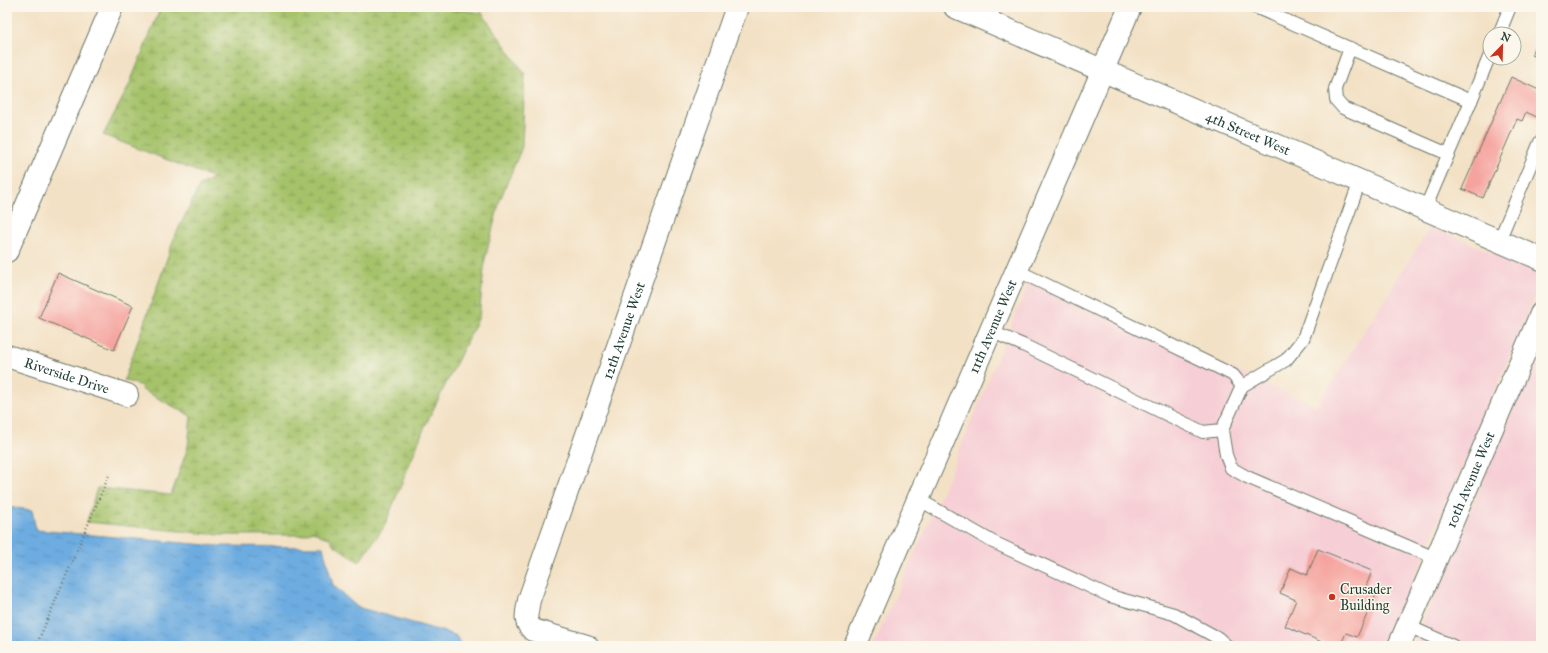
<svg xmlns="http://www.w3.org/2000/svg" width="1548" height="653" font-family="'IM FELL Great Primer',serif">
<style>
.built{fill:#f6cfd6}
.wetland{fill:url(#wetland-marsh);stroke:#62804f}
.water{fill:url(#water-ripples);stroke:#46748a}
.building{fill:#f5a39e}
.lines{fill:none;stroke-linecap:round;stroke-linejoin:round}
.lane-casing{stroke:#697667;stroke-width:14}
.street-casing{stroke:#697667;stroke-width:24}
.secondary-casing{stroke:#697667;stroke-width:24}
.path{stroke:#697667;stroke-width:2.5;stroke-dasharray:1 3;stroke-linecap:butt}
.lane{stroke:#fff;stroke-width:12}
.street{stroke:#fff;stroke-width:22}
.secondary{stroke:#fff;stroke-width:22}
.poi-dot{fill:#c8321e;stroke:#fbf7ec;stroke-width:1.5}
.labels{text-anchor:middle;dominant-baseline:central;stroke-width:3;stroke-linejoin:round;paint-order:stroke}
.street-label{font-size:14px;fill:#1f3d34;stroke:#fbf7ec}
.poi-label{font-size:14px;fill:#1f3d34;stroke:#fbf7ec;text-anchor:start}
</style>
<defs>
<pattern id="wetland-marsh" width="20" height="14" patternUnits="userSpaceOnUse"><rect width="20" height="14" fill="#a6c36a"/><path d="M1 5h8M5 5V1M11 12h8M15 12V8" fill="none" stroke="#87a058"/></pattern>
<pattern id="water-ripples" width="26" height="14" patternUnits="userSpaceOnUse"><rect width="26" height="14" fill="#6dace0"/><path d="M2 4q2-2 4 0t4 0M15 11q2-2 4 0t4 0" fill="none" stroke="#598db6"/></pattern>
</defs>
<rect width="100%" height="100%" fill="#fbf7ec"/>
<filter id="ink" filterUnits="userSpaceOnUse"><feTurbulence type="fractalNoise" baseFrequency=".025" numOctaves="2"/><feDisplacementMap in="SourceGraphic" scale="8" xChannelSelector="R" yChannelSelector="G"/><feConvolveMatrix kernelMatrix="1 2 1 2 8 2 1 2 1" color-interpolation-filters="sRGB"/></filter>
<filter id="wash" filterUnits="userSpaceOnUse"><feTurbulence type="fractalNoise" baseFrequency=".012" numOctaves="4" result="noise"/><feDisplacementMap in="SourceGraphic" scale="16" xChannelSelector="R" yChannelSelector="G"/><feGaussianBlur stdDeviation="0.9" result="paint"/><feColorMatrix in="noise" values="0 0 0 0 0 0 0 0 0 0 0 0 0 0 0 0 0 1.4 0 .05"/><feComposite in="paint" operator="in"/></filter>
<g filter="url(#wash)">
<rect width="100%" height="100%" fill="#f3e1c5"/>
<g class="built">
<polygon points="1431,226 1541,274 1541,283 1386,646 871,646 878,635 943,490 1029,282 1317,406"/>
<polygon points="1541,345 1541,646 1412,646"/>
</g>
<polygon class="wetland" points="161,7 439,7 482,13 525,74 522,147 500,200 485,259 479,317 425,426 384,527 359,562 333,544 330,538 322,536 314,531 302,535 220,535 87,522 97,488 171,495 188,447 191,416 141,389 142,386 124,380 175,236 200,185 214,178 103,135 127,90"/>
<polygon class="water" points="7,507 32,510 36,530 218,546 323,547 333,585 357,607 455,635 463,646 7,646"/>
<g id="blocks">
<g class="building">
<polygon points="1541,28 1541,59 1532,55 1539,39 1536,38"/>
<polygon points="1511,77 1541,91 1541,119 1526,112 1522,121 1517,119 1483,198 1462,189"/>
<polygon points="58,273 133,306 114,350 39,318"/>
<polygon points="1318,549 1372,571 1365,589 1376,594 1357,637 1346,633 1340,646 1331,646 1285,626 1296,600 1280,593 1291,568 1307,575"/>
</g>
</g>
</g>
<g filter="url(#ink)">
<use href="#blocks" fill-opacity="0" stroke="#697667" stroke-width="1"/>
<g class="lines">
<g class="lane-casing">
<g id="lane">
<polyline points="1255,7 1471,101 1425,209"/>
<polyline points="989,22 995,7"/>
<polyline points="1499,34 1510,7"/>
<polyline points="1350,48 1335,89 1336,100 1343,108 1448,154"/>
<polyline points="1471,101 1490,55"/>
<polyline points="1499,241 1540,142 1541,142"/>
<polyline points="990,331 1023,345 1203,432 1222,430 1242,386 1233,375 1219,368 1016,270"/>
<polyline points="1242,386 1286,360 1303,339 1360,181"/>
<polyline points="1222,430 1226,455 1231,468 1247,477 1437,559"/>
<polyline points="918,499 993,542 1110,596 1174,614 1218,638 1227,646"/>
<polyline points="1408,626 1453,646"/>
</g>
</g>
<g class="street-casing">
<g id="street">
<path id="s1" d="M 955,7 L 1541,259"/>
<polyline points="7,251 112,7"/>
<path id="s2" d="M 7,356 L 127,395"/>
<path id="s3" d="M 587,646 L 533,630 C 523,621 527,613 529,600 L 737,7"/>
<path id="s4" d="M 855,646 L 1130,7"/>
</g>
</g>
<g class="secondary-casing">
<g id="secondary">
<path id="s5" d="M 1399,646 L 1541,314"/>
</g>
</g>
<polyline class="path" points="36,646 110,473"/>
<use href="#lane" class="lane"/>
<use href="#street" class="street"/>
<use href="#secondary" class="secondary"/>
</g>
</g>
<circle class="poi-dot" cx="1332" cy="597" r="4"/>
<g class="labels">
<g class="street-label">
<text stroke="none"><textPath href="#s1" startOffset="319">4th Street West</textPath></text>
<text stroke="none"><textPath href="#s4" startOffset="348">11th Avenue West</textPath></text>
<text stroke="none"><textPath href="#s3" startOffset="374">12th Avenue West</textPath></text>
<text stroke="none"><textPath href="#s2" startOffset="63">Riverside Drive</textPath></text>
<text stroke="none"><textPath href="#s5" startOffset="181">10th Avenue West</textPath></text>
</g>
<g class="poi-label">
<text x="1340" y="589">Crusader<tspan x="1340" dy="16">Building</tspan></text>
</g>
</g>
<rect width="1548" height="653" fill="none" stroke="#fbf7ec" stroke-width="24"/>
<g transform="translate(1502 46) rotate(23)"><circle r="19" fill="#fbf7ec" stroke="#a3ada2"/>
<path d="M0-3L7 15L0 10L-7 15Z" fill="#c8321e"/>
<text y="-6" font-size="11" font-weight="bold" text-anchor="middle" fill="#1f3d34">N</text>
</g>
</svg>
